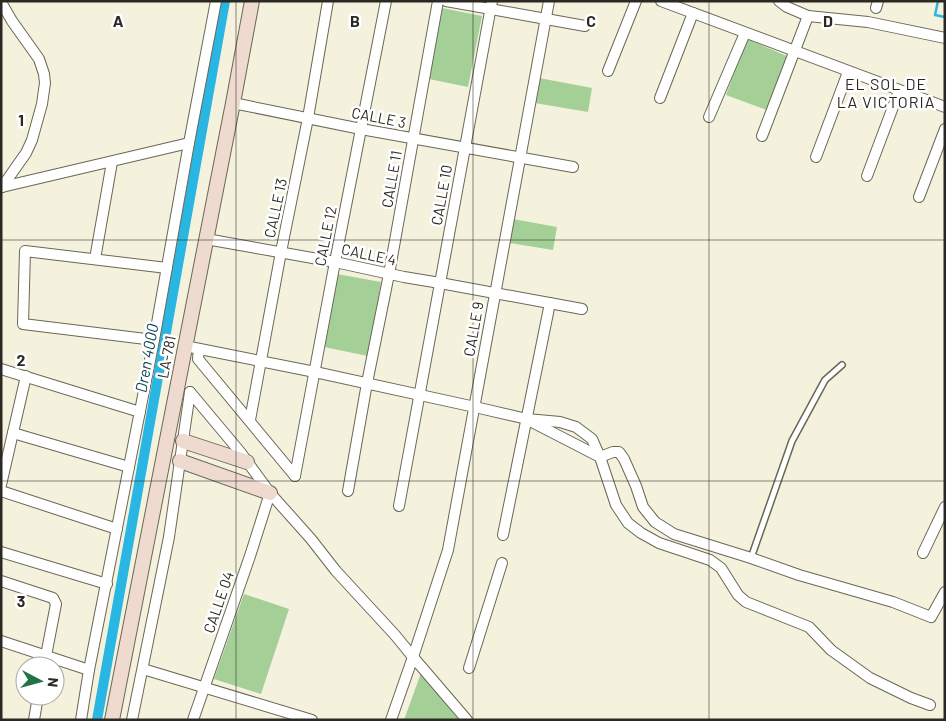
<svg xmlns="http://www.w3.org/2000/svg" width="946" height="721" font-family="Barlow,sans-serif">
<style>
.green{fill:#a4cf97}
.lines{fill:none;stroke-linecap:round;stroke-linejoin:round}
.stream{stroke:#29b6e2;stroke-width:2.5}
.canal{stroke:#29b6e2;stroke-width:10}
.lane-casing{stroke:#6a6756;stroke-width:8}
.street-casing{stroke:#6a6756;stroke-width:12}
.secondary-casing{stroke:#6a6756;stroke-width:16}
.lane{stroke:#fff;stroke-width:5}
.street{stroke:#fff;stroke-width:10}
.secondary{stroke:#efdad0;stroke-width:14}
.grid{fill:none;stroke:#2a2922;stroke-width:1;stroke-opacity:0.55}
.labels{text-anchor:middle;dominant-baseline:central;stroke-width:5;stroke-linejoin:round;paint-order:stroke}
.street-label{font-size:15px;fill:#2a2922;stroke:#fff}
.neighbourhood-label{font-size:16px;letter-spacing:1px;fill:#2a2922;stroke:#fff}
.water-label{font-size:16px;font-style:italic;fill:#0e4659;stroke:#fff}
.grid-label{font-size:16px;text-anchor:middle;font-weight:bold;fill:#2a2922;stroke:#fff;stroke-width:5;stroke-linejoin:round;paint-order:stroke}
</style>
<rect width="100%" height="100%" fill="#f4f1dd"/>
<g class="green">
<polygon points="442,8 482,16 468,87 429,79"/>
<polygon points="747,39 787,56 767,110 726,95"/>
<polygon points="539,78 592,88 588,112 535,103"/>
<polygon points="513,219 557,227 553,250 510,243"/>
<polygon points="337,274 381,282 368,356 324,347"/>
<polygon points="244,594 289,609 261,694 214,679"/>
<polygon points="421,673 459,720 404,720"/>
</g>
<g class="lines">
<polyline class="stream" points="938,1 935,15 945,17"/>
<polyline class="canal" points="97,720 225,1"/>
<g class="lane-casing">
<polyline id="lane" points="751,558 792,441 825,380 842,365"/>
</g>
<g class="street-casing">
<g id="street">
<polyline points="446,1 585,26"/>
<polyline points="661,1 945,107"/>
<polyline points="779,1 787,7 808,16 868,22 945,38"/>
<polyline points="1,2 12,21 39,59 44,74 45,83 42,104 32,140 26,153 2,187"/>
<polyline points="876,8 878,1"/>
<polyline points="608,71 636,1"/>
<polyline points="660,98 693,13"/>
<polyline points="233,103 361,129 573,167"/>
<polyline points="709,117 745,33"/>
<polyline points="762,136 808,16"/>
<polyline points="816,157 848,72"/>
<polyline points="867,176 899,91"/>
<polyline points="2,187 189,143"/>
<polyline points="919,197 945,129"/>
<polyline points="206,239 335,262 404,277 440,283 582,309"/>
<polyline points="95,259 112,162"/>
<polyline points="154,340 23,324 25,251 167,268"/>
<polyline points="185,346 315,372 475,407 527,419 560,422 576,427 592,439 600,457 616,505 628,523 641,533 659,543 710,560 721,568 738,595 746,602 809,627 831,650 870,678 911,698 930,705"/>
<polyline points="199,349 198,359 295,476"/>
<polyline points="1,369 140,412"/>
<polyline points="190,392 241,453 270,493 311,539 336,571 395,635 413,657 467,720"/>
<polyline points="250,420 281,252 308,118 328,1"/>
<polyline points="532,422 600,457 613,452 619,452 624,459 636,486 643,507 655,522 674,534 751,558 799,575 893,602 931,617 945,592"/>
<polyline points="13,433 129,467"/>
<polyline points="295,476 335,262 386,1"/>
<polyline points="1,485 26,376"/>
<polyline points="1,491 117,529"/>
<polyline points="348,491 367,383 389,274 438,1"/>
<polyline points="399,506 492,1"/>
<polyline points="503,535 550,303"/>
<polyline points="1,552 107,584"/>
<polyline points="923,553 945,507"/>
<polyline points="1,581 53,598 56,604 44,666"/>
<polyline points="1,641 89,670"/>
<polyline points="469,668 502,563"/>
<polyline points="143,669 312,720"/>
<polyline points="34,720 38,696"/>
<polyline points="81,720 89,670 154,340 189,143 216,1"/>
<polyline points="132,720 169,537 190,392"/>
<polyline points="193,720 250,556 270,493"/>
<polyline points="391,720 413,657 448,550 549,1"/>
</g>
</g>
<g class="secondary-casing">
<g id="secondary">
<polyline points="183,441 247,462"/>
<polyline points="180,461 270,493"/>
<polyline points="112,720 233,103 252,1"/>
</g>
</g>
<use href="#lane" class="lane"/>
<use href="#street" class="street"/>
<use href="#secondary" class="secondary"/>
</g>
<path class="grid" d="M 236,1 L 236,720M 473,1 L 473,720M 709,1 L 709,720M 1,240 L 945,240M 1,481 L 945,481"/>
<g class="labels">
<g class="street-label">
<text transform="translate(379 117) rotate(11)">CALLE 3</text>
<text transform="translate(391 179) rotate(-80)">CALLE 11</text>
<text transform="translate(441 195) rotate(-80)">CALLE 10</text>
<text transform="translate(275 208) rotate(-78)">CALLE 13</text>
<text transform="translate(325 236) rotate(-79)">CALLE 12</text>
<text transform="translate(369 254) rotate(12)">CALLE 4</text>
<text transform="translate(473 329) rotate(-80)">CALLE 9</text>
<text transform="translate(166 357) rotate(-79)">LA-781</text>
<text transform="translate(218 602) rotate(-71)">CALLE 04</text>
</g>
<g class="neighbourhood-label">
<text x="886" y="83">EL SOL DE<tspan x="886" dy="18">LA VICTORIA</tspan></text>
</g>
<g class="water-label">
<text transform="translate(146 358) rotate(-80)">Dren 4000</text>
</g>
</g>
<g class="grid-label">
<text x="118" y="27">A</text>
<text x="355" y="27">B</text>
<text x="591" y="27">C</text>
<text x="828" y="27">D</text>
<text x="21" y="126">1</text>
<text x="21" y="366">2</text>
<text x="21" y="607">3</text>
</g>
<rect width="946" height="721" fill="none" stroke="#2a2922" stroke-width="5"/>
<g transform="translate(40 681) rotate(96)"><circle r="24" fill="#ffffff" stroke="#aaa9a7"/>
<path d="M0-4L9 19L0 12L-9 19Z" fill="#207446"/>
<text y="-8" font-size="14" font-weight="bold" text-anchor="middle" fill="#2a2922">N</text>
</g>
</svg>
